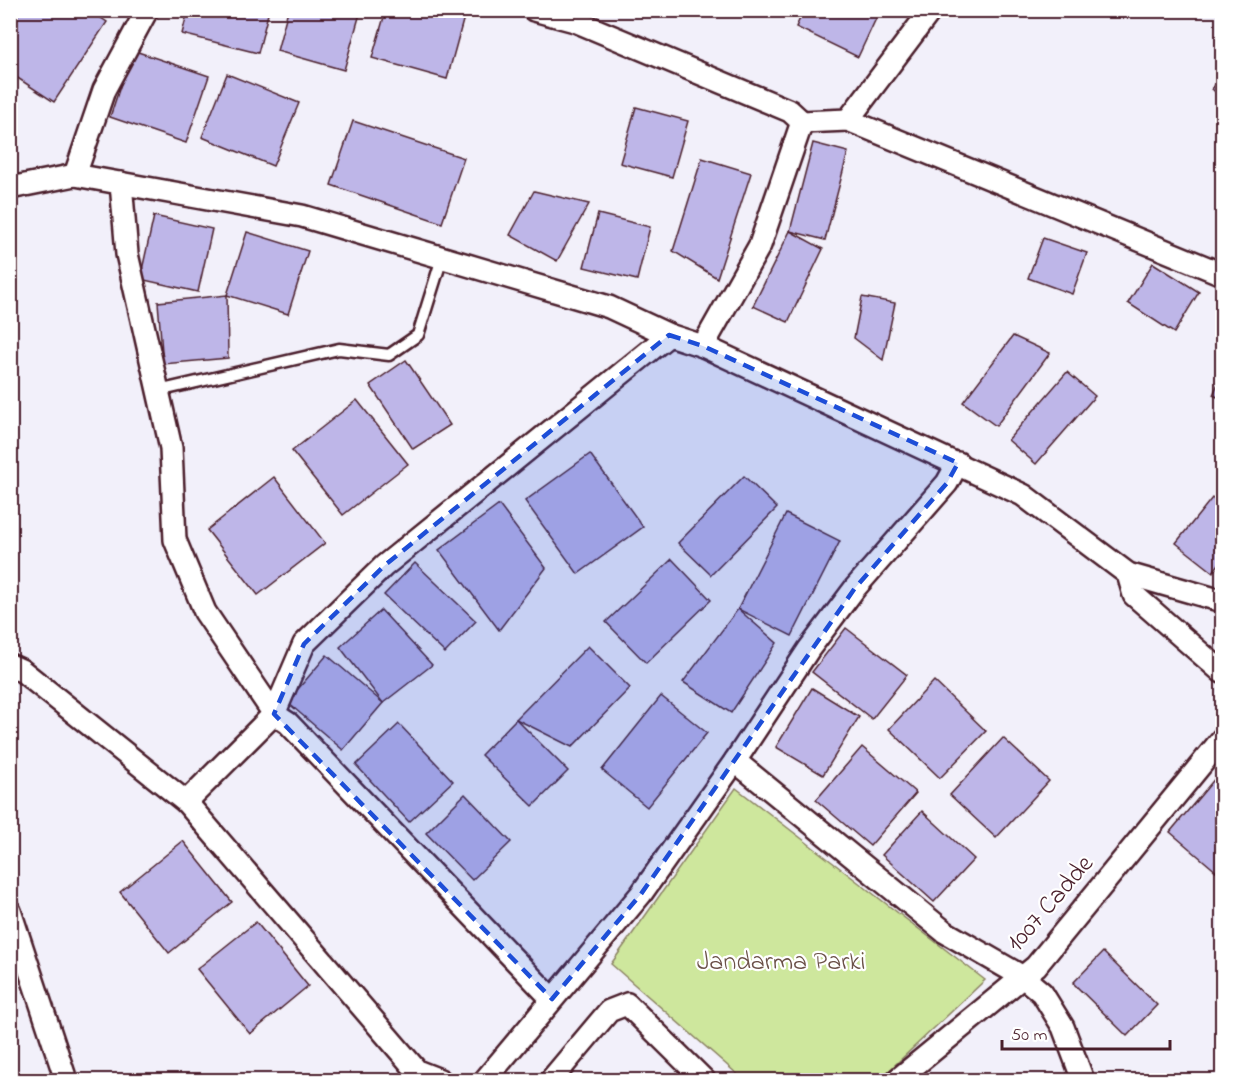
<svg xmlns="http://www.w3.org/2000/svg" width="1233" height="1091" font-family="'Indie Flower',sans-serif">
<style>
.green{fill:#cee79d;stroke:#8c8364;stroke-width:1.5}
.building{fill:#beb6e8;stroke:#4a1f2b;stroke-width:1.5}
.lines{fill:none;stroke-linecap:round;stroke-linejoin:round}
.service-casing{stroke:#4a1f2b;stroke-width:15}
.minor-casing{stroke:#4a1f2b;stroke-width:26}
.service{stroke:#fff;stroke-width:10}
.minor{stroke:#fff;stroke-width:21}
.marked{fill:#1d4ed8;fill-opacity:0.2;stroke:#1d4ed8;stroke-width:4.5;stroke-dasharray:12 8;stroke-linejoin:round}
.labels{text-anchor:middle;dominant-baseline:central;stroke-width:4.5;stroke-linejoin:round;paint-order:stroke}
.street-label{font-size:26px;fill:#4a1f2b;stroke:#fff}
.park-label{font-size:26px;fill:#6b5148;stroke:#fff}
</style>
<rect width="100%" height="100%" fill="#f2f0fa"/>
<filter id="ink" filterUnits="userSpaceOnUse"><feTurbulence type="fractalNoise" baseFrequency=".0167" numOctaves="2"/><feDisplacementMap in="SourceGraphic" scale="12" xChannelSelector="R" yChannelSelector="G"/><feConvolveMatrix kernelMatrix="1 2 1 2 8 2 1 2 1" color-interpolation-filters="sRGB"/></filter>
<g filter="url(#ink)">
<polygon class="green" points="736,788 985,980 879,1080 744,1080 611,964"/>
<g class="building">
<polygon points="21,10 89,10 107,22 54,102 10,73 10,27"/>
<polygon points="188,10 269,10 258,53 182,34"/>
<polygon points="288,10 361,10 344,70 277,51"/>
<polygon points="386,10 440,10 464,17 447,79 372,58"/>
<polygon points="804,10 880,10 858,57 796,27"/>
<polygon points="132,50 209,76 186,143 110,117"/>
<polygon points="227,74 299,103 273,166 202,137"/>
<polygon points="1222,76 1222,98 1212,89"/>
<polygon points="636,107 688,121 672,177 620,163"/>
<polygon points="353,121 464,158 442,223 331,185"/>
<polygon points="813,143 848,152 825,240 790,231"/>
<polygon points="702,158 751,173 717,278 673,251"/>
<polygon points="534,191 589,204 557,261 510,235"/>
<polygon points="598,214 650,227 637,280 584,267"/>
<polygon points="154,216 212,229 198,292 140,279"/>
<polygon points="790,231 823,249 788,322 753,306"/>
<polygon points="247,232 308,251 288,314 227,295"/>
<polygon points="1043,238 1087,253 1072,294 1028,278"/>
<polygon points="1153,263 1199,292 1174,333 1128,303"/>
<polygon points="227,295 228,358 163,364 158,302"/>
<polygon points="862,297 895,303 883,360 854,338"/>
<polygon points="1013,336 1050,353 996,426 963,402"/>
<polygon points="406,360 450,425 413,449 370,385"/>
<polygon points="1067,372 1095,396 1036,464 1008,440"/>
<polygon points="1222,374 1222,399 1213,395"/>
<polygon points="357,400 408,464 343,515 292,451"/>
<polygon points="590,454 643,527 578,574 525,501"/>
<polygon points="744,476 777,508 711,575 678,543"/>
<polygon points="274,477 325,543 258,595 207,530"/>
<polygon points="1212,498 1222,506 1222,560 1213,572 1176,543"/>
<polygon points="499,505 546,568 499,630 439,550"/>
<polygon points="786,514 840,541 792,636 738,609"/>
<polygon points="672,559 711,600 646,663 606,622"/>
<polygon points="415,563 476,621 445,653 384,595"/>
<polygon points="738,609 777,643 731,713 683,682"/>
<polygon points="381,610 432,665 383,703 340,647"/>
<polygon points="846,628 907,675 872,719 812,672"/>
<polygon points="588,646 630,688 572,747 516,719"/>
<polygon points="327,655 383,703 343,750 287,702"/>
<polygon points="934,681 986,731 940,778 889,729"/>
<polygon points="812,688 859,717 823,775 776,747"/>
<polygon points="661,696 707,733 647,807 602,770"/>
<polygon points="516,719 568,771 533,806 481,755"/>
<polygon points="399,724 453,781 409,822 356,765"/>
<polygon points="1003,738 1049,781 996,838 950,795"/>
<polygon points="862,747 916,793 870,846 816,800"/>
<polygon points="1222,770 1222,867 1218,873 1170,832"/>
<polygon points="465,794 511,842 472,880 426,833"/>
<polygon points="922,811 974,859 934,902 882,855"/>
<polygon points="183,841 232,902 169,953 120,892"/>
<polygon points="256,922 308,986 250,1034 197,969"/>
<polygon points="1103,952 1157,1005 1127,1036 1073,983"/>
</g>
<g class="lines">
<g class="service-casing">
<polyline id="service" points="158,391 339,349 389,355 418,335 442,258"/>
</g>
<g class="minor-casing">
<g id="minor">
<polyline points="534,10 575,21 790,111 802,122 848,120 1222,274"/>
<polyline points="848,120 931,10"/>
<polyline points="75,175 104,90 147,10"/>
<polyline points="121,183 127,254 171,448 175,540 205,612 274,714 288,723 552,999"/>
<polyline points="10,188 75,175 302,216 609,307 669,335 703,346 1023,495 1128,574 1222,601"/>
<polyline points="703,346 760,245 802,122"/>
<polyline points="1128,574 1134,595 1222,672"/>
<polyline points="10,665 21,670 186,802 417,1071 440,1080"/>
<polyline points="735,761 945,932 1023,977 1042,993 1063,1027 1083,1080"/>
<polyline points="186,802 274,714 304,644 384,566 669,335"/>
<polyline points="10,911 66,1080"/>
<polyline points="485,1080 641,894 735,761 809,649 855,588 947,483 958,463"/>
<polyline points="551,1080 609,1011 627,1004 704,1080"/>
<polyline points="897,1080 1036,966 1222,739"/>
</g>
</g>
<use href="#service" class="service"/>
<use href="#minor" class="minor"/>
</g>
</g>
<path class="marked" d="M 669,335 L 703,346 L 958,463 L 947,483 L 855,588 L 641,894 L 552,999 L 274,714 L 304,644 L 384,566 Z"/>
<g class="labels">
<g class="street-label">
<text transform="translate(1051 904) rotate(-49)">1007 Cadde</text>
</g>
<g class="park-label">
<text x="781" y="963">Jandarma Parki</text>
</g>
</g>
<rect width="1233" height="1091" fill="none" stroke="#fff" stroke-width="36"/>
<rect x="18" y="18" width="1197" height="1055" fill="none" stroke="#4a1f2b" stroke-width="2" filter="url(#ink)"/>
<path d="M1002 1040v9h168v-9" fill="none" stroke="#4a1f2b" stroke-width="3"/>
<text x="1011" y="1040" font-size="18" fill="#4a1f2b" stroke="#ffffff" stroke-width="4.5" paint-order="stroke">50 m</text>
</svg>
